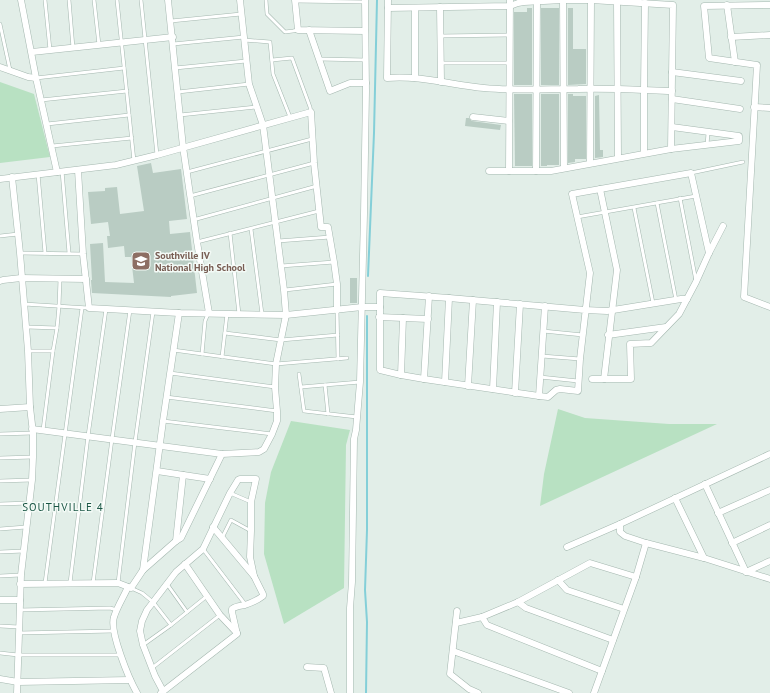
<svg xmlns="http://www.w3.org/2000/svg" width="770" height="693" font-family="'PT Sans',sans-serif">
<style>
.green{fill:#b8e1c2}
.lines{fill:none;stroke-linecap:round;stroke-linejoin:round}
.stream{stroke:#84cfd8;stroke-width:2}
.building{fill:#b9ccc3}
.lane-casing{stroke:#a4b7af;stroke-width:4}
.street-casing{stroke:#a4b7af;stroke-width:7}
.lane{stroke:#fff;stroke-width:3}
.street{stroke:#fff;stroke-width:6}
.labels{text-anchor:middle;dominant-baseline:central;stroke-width:3;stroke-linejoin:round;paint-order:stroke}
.education-label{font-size:10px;font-weight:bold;fill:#785e54;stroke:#f3faf6;text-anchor:start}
.neighbourhood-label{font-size:11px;letter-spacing:1px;fill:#195544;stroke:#f3faf6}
</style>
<rect width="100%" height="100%" fill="#e2eee8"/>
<g class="green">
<polygon points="0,82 34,94 50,157 0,163"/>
<polygon points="558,409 585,418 669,424 717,424 540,506 544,474"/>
<polygon points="291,421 350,430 346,445 344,588 284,624 264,554 265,503 271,472"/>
</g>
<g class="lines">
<g class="stream">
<polyline points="368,276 374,133 377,0"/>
<polyline points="366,693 367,622 365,590 367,530 367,316"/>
</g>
</g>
<g class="building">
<polygon points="527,8 532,8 532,85 514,85 514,12 527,12"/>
<rect x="541" y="8" width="18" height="77"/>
<polygon points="568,8 573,8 573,49 586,49 586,84 568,85"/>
<polygon points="514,94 532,94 532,166 515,166"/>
<polygon points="541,94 559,94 559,165 547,165 547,166 541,166"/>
<polygon points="568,94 573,94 573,96 586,96 586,159 575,159 575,162 568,163"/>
<polygon points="599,95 600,150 603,150 603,157 595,158 595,96"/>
<polygon points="466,118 469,118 472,121 501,125 500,130 465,126"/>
<polygon points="151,163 153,173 181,169 187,219 169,221 170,234 190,232 197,293 171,296 171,297 92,293 91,281 91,280 92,280 90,244 103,243 105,282 134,283 131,257 125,257 124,246 108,248 107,236 110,236 108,222 91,224 88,192 105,191 105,188 117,187 120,214 144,211 137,166"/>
<rect x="350" y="278" width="7" height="25"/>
</g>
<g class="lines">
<g class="lane-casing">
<g id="lane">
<polyline points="45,0 50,50"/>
<polyline points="69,0 73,48"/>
<polyline points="94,0 99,45"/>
<polyline points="117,0 134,161"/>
<polyline points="141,0 157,155"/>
<polyline points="266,0 267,14 285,32 293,31 298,30"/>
<polyline points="295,1 365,2"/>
<polyline points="171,21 241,14"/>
<polyline points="0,24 10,70"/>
<polyline points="440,36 510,35"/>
<polyline points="244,40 270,42 273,74 290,117"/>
<polyline points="173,44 244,37"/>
<polyline points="319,59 366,60"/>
<polyline points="272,60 292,58 310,107 311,112"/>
<polyline points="441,63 509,63"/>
<polyline points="175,68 246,61"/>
<polyline points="36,78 124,68"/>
<polyline points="178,92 249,84"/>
<polyline points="41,100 127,91"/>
<polyline points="180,115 257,107"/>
<polyline points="47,124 129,115"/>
<polyline points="707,145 708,133"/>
<polyline points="52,146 132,138"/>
<polyline points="62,171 69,253"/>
<polyline points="187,172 312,139"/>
<polyline points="691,173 743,162"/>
<polyline points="38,174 45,253"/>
<polyline points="190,196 314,163"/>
<polyline points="680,198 696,281"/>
<polyline points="657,203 676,300"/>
<polyline points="634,208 653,303"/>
<polyline points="577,217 696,196"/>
<polyline points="193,220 317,186"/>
<polyline points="251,229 262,314"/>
<polyline points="230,233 239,314"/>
<polyline points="0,236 18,234"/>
<polyline points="278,241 330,237"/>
<polyline points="197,242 319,211"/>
<polyline points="20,253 83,254"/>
<polyline points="281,266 334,262"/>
<polyline points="285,290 337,284"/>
<polyline points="24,304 88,308"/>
<polyline points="337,310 338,359"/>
<polyline points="27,327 57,328"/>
<polyline points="543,331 583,335"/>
<polyline points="225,333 281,340 338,335"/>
<polyline points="173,350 276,364 347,358"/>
<polyline points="28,351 53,351"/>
<polyline points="202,354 205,321 208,314"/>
<polyline points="542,356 580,359"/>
<polyline points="222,357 227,314"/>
<polyline points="170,373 275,387"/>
<polyline points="299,374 304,411 357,417"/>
<polyline points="540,377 578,381"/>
<polyline points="325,385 328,414"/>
<polyline points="301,387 360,382"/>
<polyline points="166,397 277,411"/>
<polyline points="163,421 272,434"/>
<polyline points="43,430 53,351 57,328 59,306 60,279"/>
<polyline points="0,434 33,433"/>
<polyline points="0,458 33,457"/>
<polyline points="0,481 32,480"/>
<polyline points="230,493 251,502"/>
<polyline points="0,504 30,503"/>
<polyline points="0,529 26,527"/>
<polyline points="222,538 231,520 251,531"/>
<polyline points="203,549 245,604"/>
<polyline points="0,552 24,551"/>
<polyline points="0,576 21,575"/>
<polyline points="45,583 82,308"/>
<polyline points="70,583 88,436 106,309"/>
<polyline points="93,583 112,439 130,310"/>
<polyline points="118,583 135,442 153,312"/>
<polyline points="167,584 187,612"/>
<polyline points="131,588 142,593 153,602 171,625"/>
<polyline points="19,610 110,608 117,610"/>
<polyline points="0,626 19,627"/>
<polyline points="19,633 114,631"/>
<polyline points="143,645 171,625 207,596"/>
<polyline points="0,653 18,655 121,655"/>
<polyline points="152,668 220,615"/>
</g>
</g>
<g class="street-casing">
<g id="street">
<polyline points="21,0 36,78 57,172"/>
<polyline points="168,0 183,147 197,242 209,313"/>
<polyline points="295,0 298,30 365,31"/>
<path d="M 388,0 L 387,78 C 419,75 452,85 484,88 C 515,91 547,89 578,89 C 609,88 641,90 672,91"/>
<polyline points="563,0 564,168"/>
<polyline points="617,2 618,158"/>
<polyline points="727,5 735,62"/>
<polyline points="770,5 704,6 709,58 757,65 744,297 770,307"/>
<polyline points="440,7 441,82"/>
<polyline points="388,8 510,6 518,3 524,2 563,0 591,0 673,5 671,149"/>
<polyline points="415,8 415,78"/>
<polyline points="309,30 330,91 350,83 366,83"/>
<polyline points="731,37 770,35"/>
<polyline points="32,52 173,37"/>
<polyline points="0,67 28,77 36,78"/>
<polyline points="672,72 741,81"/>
<polyline points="672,99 740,109"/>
<polyline points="754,107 770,108"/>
<polyline points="473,117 509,121"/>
<polyline points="644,153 644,90 645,3"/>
<polyline points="590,163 591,0"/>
<polyline points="78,170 83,254 89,308 179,313 286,315 362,307 380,307"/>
<polyline points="489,171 551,171 671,149 739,141 739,136 672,127"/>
<polyline points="509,171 510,0"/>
<polyline points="536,171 537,1"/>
<polyline points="12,177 20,253 28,351 30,407 33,433 33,457 32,480 21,575 17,693"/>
<polyline points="0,179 116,165 157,155 311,112 314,163 321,227 328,227 334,262 337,284 337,310"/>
<polyline points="600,189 617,270 604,379"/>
<polyline points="0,281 3,280 21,278 86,279"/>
<polyline points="687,299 681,299 607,311 585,310 449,298 380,293 380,370 401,375 424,379 539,396 548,397 556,390 560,389 578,391 580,359 590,273 572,194 691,173 709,253"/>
<polyline points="379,317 428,319"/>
<polyline points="608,335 666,327"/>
<polyline points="401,375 403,318"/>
<polyline points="424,379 429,296"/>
<polyline points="592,379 631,379 630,344 651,343 679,314 696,282 709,253 723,226"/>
<polyline points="445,382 449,298"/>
<polyline points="468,386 473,300"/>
<polyline points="493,389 497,302"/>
<polyline points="515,393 520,304"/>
<polyline points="539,396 545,306"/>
<polyline points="0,409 30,407"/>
<polyline points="32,429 222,454 259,452 264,449 272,434 277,421 277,411 275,387 276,364 286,315 284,290 263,125 249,84 240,0"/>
<polyline points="157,471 210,479"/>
<polyline points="705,484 746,572 770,561"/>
<polyline points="675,498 704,558"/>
<polyline points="718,513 770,490"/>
<polyline points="620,524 620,532 625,536 646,543 704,558 770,579"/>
<polyline points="176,541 183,475"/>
<polyline points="732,543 770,525"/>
<polyline points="567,547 620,524 770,454"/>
<polyline points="185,564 220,615 237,633"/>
<polyline points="143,570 176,541 181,538 222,454"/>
<polyline points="558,580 567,590 624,609"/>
<polyline points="20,584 118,583 131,588 143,570 163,421 179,313"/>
<path d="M 128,587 C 124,596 117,607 114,617 C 109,631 129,679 137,693"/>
<polyline points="0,600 20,600"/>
<polyline points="518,602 526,608 613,640"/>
<polyline points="457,611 450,674 469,689 478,693"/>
<polyline points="482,617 487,625 602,671"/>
<polyline points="456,623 482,617 518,602 590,563 636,577"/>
<polyline points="453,651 569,693"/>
<polyline points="307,667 324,668 331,693"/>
<polyline points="0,679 18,682 130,680"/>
<polyline points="163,691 155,676 143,645 140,631 142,621 147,610 176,572 203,549 230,493 238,480 240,479 256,479 251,502 251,531 250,557 254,576"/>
<path d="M 161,693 L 237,634 L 232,612 L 232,609 C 236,606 240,606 245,605 C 251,603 258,600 263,596 L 263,594 L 254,576 L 213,527"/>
<polyline points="350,693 350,608 352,582 354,439 356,430 360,382 364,214 366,91 365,0"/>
<polyline points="594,693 636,577 646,543"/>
</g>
</g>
<use href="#lane" class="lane"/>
<use href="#street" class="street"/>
</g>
<defs>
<g id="school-square" transform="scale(1)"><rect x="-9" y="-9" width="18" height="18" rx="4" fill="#8d6e63" stroke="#f3faf6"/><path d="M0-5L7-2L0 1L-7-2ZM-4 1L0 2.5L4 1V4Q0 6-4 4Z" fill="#fff"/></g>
</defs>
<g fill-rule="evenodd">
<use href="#school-square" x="141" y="261"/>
</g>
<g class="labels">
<g class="education-label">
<text x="155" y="255">Southville IV<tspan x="155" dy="12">National High School</tspan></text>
</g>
<g class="neighbourhood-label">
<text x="63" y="507">SOUTHVILLE 4</text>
</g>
</g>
</svg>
